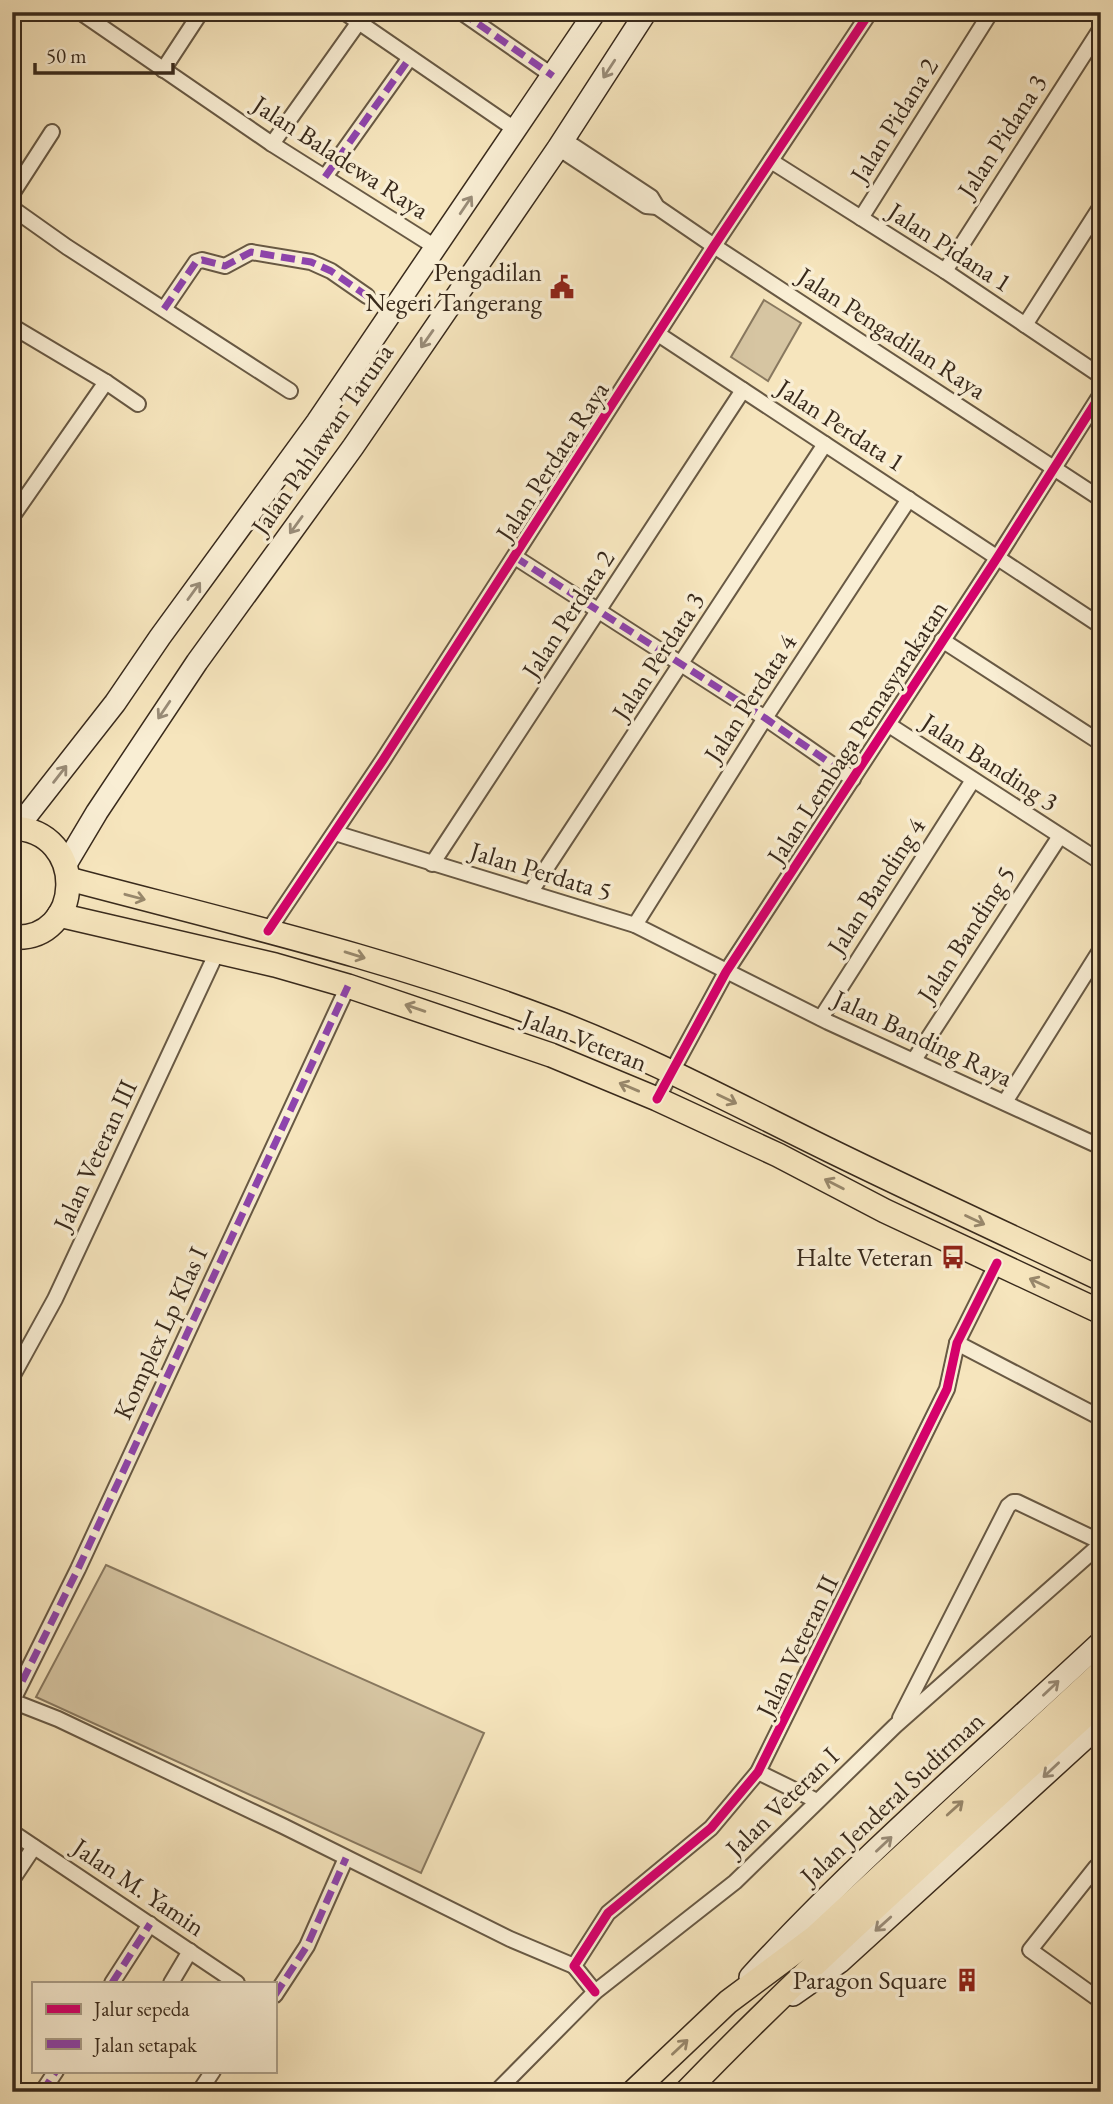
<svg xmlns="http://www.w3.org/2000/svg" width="1113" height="2104" font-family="'EB Garamond',serif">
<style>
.green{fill:#d6c5a2;stroke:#88785f;stroke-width:2}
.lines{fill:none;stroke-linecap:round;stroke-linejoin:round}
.street-casing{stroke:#685944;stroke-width:18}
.secondary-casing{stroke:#392a1c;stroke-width:24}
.primary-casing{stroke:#392a1c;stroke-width:26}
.street{stroke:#f9eed4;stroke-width:14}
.secondary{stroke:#f9eed4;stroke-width:21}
.primary{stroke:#f6e5bd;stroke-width:23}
.quiet{stroke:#8e44ad;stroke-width:7;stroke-dasharray:14 7;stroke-linecap:butt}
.cycleway-casing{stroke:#f9eed4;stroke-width:13}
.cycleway{stroke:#d6006c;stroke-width:9}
.oneway{stroke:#998c78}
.oneway2{stroke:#98886c}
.labels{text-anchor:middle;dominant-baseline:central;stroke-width:7;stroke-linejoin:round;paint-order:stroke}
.street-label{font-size:26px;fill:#392a1c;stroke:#f9eed4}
.poi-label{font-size:26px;fill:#392a1c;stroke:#f9eed4;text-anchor:end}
</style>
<rect width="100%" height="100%" fill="#f6e5bd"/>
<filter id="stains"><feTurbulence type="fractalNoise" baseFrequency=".00286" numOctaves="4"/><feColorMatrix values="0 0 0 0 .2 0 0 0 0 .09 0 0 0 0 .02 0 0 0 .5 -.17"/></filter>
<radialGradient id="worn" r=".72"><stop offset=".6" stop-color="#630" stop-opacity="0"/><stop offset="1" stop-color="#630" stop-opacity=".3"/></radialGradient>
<g class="green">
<polygon points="764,300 801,323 768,381 731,357"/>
<polygon points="106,1565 484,1733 421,1873 36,1697"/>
</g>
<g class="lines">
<g class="street-casing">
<g id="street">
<polyline points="80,12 272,144 437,248"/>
<polyline points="344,12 516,130"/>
<polyline points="461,12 553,76"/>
<polyline points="163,70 201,12"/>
<polyline points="563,139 651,197 657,207 714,246 1101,499"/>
<polyline points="272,144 366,12"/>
<polyline points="558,148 646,206 657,207"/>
<polyline points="771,161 945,271 1101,376"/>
<polyline points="325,177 409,59"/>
<polyline points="12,194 52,132"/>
<polyline points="12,208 67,247 290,391"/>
<polyline points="861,218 991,12"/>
<polyline points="945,271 1101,28"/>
<polyline points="164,309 196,262 202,260 225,266 251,252 311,262 331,271 367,296"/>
<polyline points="1025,325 1101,206"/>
<polyline points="12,326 106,382 138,404"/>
<polyline points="658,334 1101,626"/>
<polyline points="12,517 106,382"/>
<polyline points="515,557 765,718 853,779"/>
<polyline points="942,640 1101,743"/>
<polyline points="889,725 1101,862"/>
<polyline points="335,833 635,925 828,1022 1101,1147"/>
<polyline points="432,864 743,390"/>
<polyline points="530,893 825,444"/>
<polyline points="635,925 765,718 909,499"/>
<polyline points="268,931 383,760 714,246 870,12"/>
<polyline points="821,1018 973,780"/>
<polyline points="914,1060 1060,836"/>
<polyline points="657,1099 726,972 997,558 1101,394"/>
<polyline points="1005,1102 1101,949"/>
<polyline points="957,1343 1101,1418"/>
<polyline points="12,1377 55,1299 217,952"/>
<polyline points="13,1700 78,1569 348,986"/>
<polyline points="12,1701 58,1719 283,1826 510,1939 574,1966"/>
<polyline points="900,1718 1008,1506 1013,1502 1017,1502 1101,1542"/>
<polyline points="758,1772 817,1801"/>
<polyline points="12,1832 237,1983"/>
<polyline points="1096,1867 1030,1950 1101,2001"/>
<polyline points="12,1880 34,1847"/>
<polyline points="112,1983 150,1924"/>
<polyline points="171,1983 190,1951"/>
<polyline points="595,1992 574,1966 608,1913 711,1828 758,1772 947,1389 957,1343 997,1263"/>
<polyline points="275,1995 307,1946 346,1858"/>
<polyline points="42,2092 56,2071"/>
<polyline points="199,2092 213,2071"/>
<polyline points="496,2092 595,1992 735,1882 895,1726 1101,1544"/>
</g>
</g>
<g class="secondary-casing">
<g id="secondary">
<polyline points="17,828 115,703 160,637 317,422 595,12"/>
<polyline points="66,864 97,812 197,662 353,447 558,148 646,12"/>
<path d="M 750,1977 C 859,1858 983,1752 1101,1642"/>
<polyline points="793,1995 840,1962 1101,1724"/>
</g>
</g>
<g class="primary-casing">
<g id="primary">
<path d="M 12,828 C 89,830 84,943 12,937"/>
<path d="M 69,879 C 231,922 395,960 551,1020 C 646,1056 737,1105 829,1150 C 919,1194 1010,1236 1101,1279"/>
<polyline points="59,915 275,965 348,986 551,1055 657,1099 778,1155 885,1211 1101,1312"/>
<polyline points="633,2092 728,2002 815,1937 1101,1672"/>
<path d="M 686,2092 C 818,1955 961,1830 1101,1701"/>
</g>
</g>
<use href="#street" class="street"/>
<use href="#secondary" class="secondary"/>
<use href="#primary" class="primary"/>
<g class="quiet">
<polyline points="461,12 553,76"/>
<polyline points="325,177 409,59"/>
<polyline points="164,309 196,262 202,260 225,266 251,252 311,262 331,271 367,296"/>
<polyline points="515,557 765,718 853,779"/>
<polyline points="13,1700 78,1569 348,986"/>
<polyline points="112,1983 150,1924"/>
<polyline points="275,1995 307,1946 346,1858"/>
<polyline points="42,2092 56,2071"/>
</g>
<g class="cycleway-casing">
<g id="cycleway">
<polyline points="268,931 383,760 714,246 870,12"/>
<polyline points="657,1099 726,972 997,558 1101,394"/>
<polyline points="595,1992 574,1966 608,1913 711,1828 758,1772 947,1389 957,1343 997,1263"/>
</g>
</g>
<use href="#cycleway" class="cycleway"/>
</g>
<defs><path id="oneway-shaft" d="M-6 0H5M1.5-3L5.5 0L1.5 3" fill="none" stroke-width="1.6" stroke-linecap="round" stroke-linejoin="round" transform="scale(1.75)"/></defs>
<g class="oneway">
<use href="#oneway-shaft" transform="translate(609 69) rotate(123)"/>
<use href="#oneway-shaft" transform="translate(466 205) rotate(-56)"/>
<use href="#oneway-shaft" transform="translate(427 339) rotate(125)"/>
<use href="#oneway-shaft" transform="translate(296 525) rotate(126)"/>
<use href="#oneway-shaft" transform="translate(194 591) rotate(-54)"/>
<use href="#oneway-shaft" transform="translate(164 710) rotate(124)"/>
<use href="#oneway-shaft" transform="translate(60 774) rotate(-52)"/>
<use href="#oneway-shaft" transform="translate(1051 1688) rotate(-43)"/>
<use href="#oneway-shaft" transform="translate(1051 1770) rotate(137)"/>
<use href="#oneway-shaft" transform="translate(884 1844) rotate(-43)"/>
<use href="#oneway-shaft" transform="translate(883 1924) rotate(138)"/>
</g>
<g class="oneway2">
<use href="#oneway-shaft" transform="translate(135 897) rotate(15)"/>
<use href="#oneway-shaft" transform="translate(355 955) rotate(17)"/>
<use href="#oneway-shaft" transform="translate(415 1008) rotate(-161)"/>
<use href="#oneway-shaft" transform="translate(629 1087) rotate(-157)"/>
<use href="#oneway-shaft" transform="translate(727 1099) rotate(26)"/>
<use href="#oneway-shaft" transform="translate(834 1184) rotate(-153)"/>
<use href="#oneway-shaft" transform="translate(975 1220) rotate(25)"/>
<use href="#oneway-shaft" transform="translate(1039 1283) rotate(-155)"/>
<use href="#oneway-shaft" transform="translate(955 1808) rotate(-42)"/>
<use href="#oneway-shaft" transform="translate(680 2047) rotate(-43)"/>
</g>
<defs>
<g id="civic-bare" transform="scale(1.89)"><path d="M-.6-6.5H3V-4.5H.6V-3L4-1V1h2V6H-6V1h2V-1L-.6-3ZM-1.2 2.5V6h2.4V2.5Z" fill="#8f2418" stroke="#f9eed4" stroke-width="2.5" paint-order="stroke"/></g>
<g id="bus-bare" transform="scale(1.89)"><path d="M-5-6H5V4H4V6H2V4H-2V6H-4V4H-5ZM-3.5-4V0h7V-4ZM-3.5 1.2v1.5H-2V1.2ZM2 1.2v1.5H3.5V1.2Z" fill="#8f2418" stroke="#f9eed4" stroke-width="2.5" paint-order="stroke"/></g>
<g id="building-bare" transform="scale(1.89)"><path d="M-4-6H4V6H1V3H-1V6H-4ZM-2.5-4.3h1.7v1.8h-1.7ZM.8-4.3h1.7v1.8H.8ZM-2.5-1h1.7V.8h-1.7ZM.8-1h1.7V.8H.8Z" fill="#8f2418" stroke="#f9eed4" stroke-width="2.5" paint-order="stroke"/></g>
</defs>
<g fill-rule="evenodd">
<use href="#civic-bare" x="562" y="287"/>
<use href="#bus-bare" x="953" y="1257"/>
<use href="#building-bare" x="967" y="1980"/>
</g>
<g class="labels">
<g class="street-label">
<text transform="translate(894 120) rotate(-58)">Jalan Pidana 2</text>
<text transform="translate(1002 136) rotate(-57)">Jalan Pidana 3</text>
<text transform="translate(341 157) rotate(33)">Jalan Baladewa Raya</text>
<text transform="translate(950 247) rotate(33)">Jalan Pidana 1</text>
<text transform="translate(892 333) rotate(33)">Jalan Pengadilan Raya</text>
<text transform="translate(841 425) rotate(33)">Jalan Perdata 1</text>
<text transform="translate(322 439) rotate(-55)">Jalan Pahlawan Taruna</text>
<text transform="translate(552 461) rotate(-57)">Jalan Perdata Raya</text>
<text transform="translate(568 614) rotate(-57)">Jalan Perdata 2</text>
<text transform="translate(658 656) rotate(-57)">Jalan Perdata 3</text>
<text transform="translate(750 698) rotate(-57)">Jalan Perdata 4</text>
<text transform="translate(857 732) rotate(-57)">Jalan Lembaga Pemasyarakatan</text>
<text transform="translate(990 762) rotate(33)">Jalan Banding 3</text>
<text transform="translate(541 871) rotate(17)">Jalan Perdata 5</text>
<text transform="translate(876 886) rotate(-57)">Jalan Banding 4</text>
<text transform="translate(966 934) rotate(-57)">Jalan Banding 5</text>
<text transform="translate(923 1038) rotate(25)">Jalan Banding Raya</text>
<text transform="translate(585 1040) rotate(21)">Jalan Veteran</text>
<text transform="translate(95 1155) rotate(-65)">Jalan Veteran III</text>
<text transform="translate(160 1333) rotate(-65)">Komplex Lp Klas I</text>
<text transform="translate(797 1646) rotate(-64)">Jalan Veteran II</text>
<text transform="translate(892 1798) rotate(-43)">Jalan Jenderal Sudirman</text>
<text transform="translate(782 1802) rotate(-44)">Jalan Veteran I</text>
<text transform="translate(139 1887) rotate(34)">Jalan M. Yamin</text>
</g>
<g class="poi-label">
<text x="542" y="272">Pengadilan<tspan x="542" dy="30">Negeri Tangerang</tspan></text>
<text x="933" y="1257">Halte Veteran</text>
<text x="947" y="1980">Paragon Square</text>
</g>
</g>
<rect width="1113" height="2104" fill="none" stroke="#f6e5bd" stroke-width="42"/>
<rect x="14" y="14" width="1085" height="2076" fill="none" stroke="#392a1c" stroke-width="3.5"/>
<rect x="21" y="21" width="1071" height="2062" fill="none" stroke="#392a1c" stroke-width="2"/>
<rect x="32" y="1982" width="245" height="91" fill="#f9eed4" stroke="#aca08a" stroke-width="2"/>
<rect x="46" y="2004" width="35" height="10" fill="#d6006c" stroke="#aca08a" stroke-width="2"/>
<text x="94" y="2016" font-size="21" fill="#392a1c">Jalur sepeda</text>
<rect x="46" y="2039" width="35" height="10" fill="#8e44ad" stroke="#aca08a" stroke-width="2"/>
<text x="94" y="2052" font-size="21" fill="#392a1c">Jalan setapak</text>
<path d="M35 63v10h138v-10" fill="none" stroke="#392a1c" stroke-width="3.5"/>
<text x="46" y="63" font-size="21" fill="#392a1c" stroke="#f9eed4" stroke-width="5" paint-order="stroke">50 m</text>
<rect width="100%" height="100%" filter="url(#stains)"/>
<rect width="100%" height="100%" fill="url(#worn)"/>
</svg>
